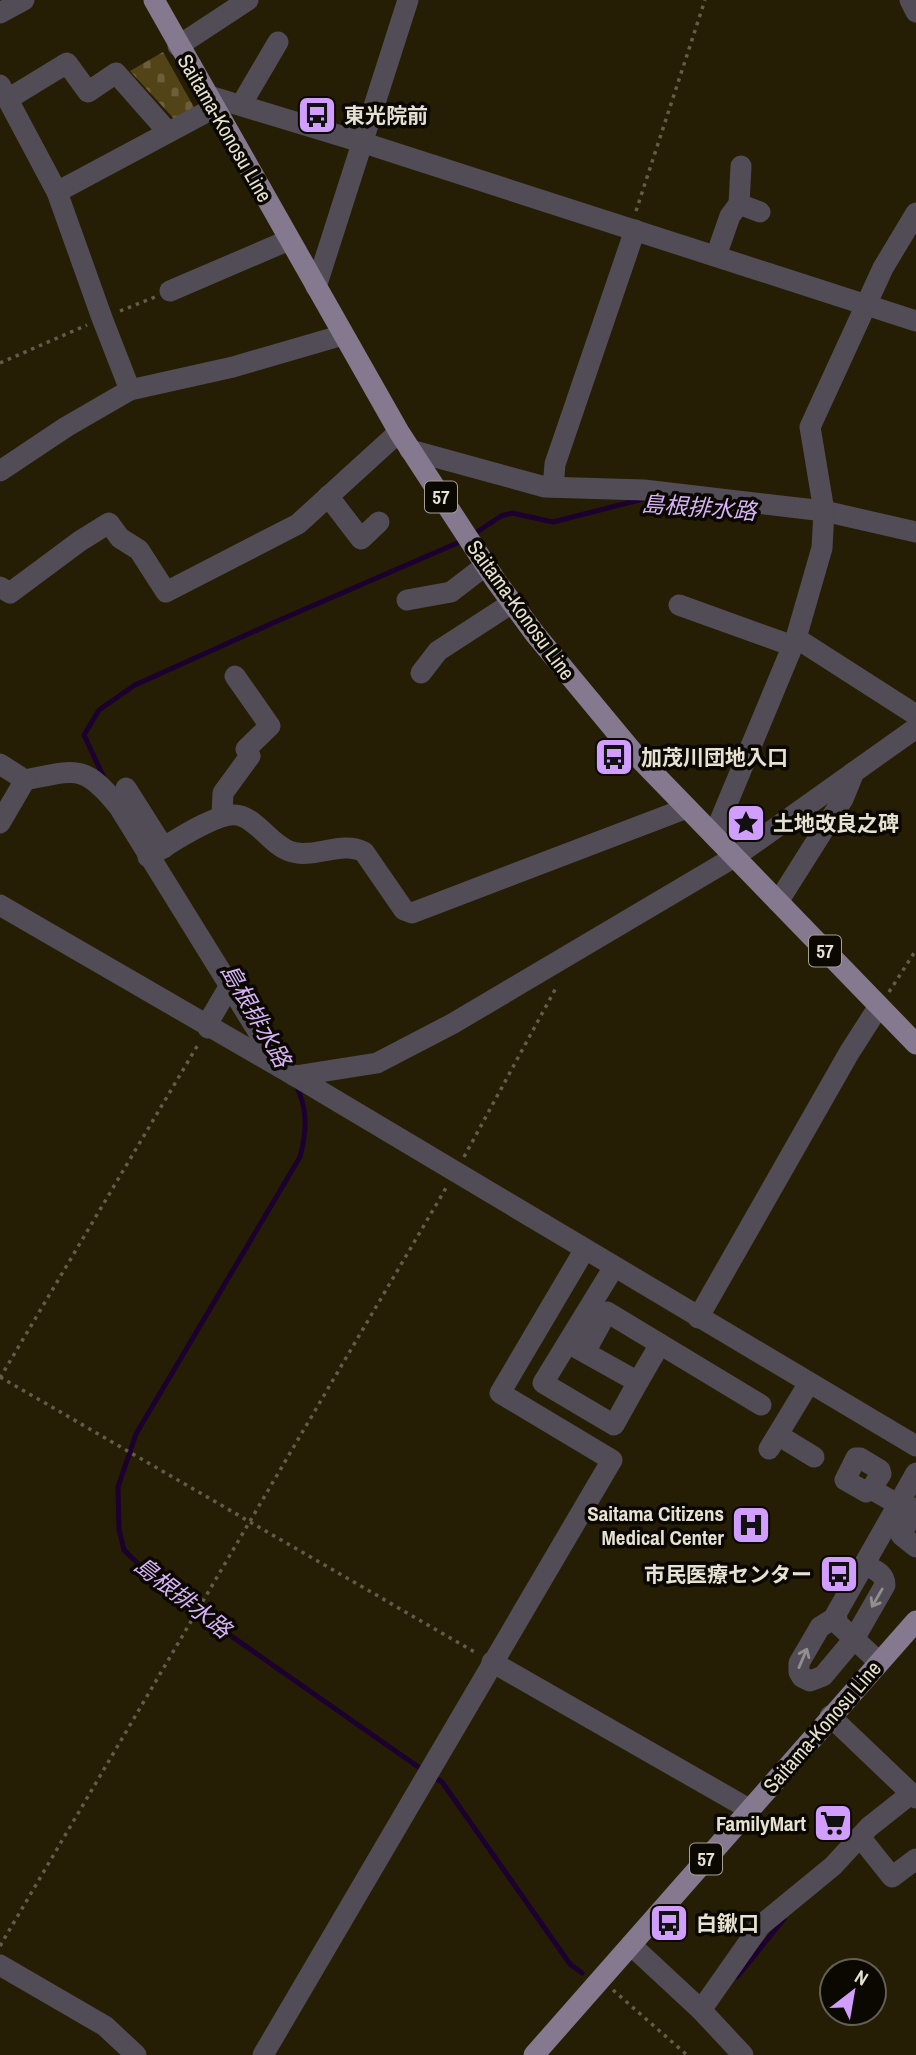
<svg xmlns="http://www.w3.org/2000/svg" width="916" height="2055" font-family="'Archivo Narrow','Noto Sans JP',sans-serif">
<style>
.cemetery{fill:url(#cemetery-stones)}
.lines{fill:none;stroke-linecap:round;stroke-linejoin:round}
.stream{stroke:#1c0030;stroke-width:5}
.path{stroke:#635c47;stroke-width:3.5;stroke-dasharray:3.5 5;stroke-linecap:butt}
.minor{stroke:#514c56;stroke-width:21}
.major{stroke:#84798e;stroke-width:21}
.oneway{stroke:#948f8e}
.labels{text-anchor:middle;dominant-baseline:central;stroke-width:7;stroke-linejoin:round;paint-order:stroke}
.shield{fill:#0b0802;stroke:#a4a094;stroke-width:2}
.shield-label{font-size:19px;font-weight:bold;fill:#e6e1d2}
.poi-label{font-size:21px;font-weight:bold;fill:#e6e1d2;stroke:#0b0802;text-anchor:start}
.street-label{font-size:21px;fill:#e6e1d2;stroke:#0b0802}
.water-label{font-size:23px;font-style:italic;fill:#d6b2f8;stroke:#0b0802}
</style>
<defs>
<pattern id="cemetery-stones" width="16" height="16" patternUnits="userSpaceOnUse" patternTransform="scale(1.75)"><rect width="16" height="16" fill="#534418"/><path d="M2 7V4a2 2 0 0 1 4 0v3zM10 15v-3a2 2 0 0 1 4 0v3z" fill="#6c5f39"/></pattern>
</defs>
<rect width="100%" height="100%" fill="#261d05"/>
<polygon class="cemetery" points="163,52 195,109 176,121 130,71"/>
<g class="lines">
<g class="stream">
<polyline points="471,536 501,516 512,513 553,522 643,499"/>
<polyline points="105,780 84,735 99,710 135,685 266,626 462,541"/>
<path d="M 296,1085 C 308,1110 307,1130 300,1157 L 136,1434 L 118,1487 L 119,1529 L 124,1550 L 164,1589 L 424,1771"/>
<polyline points="432,1776 442,1782 570,1964 582,1973"/>
<polyline points="737,1977 784,1919"/>
</g>
<g class="path">
<polyline points="636,211 705,0"/>
<polyline points="120,311 155,297"/>
<polyline points="0,363 87,325"/>
<polyline points="889,992 916,950"/>
<polyline points="464,1157 557,986"/>
<polyline points="0,1377 478,1654"/>
<polyline points="0,1378 199,1043"/>
<polyline points="0,1946 446,1188"/>
<polyline points="613,1990 687,2055"/>
</g>
<g class="minor">
<polyline points="910,0 916,12"/>
<polyline points="0,13 24,0"/>
<polyline points="178,46 248,0"/>
<polyline points="0,85 57,192 102,318 130,390"/>
<polyline points="206,95 361,142 916,321"/>
<polyline points="8,99 67,63 88,92 116,73 168,132"/>
<polyline points="241,105 278,42"/>
<polyline points="57,192 214,108"/>
<polyline points="739,204 741,166"/>
<polyline points="716,256 730,216 739,204 760,212"/>
<polyline points="316,287 408,0"/>
<polyline points="170,291 289,240"/>
<polyline points="410,450 545,487 644,490 824,511 916,532"/>
<polyline points="0,471 66,427 130,390 233,367 343,335"/>
<polyline points="553,487 555,464 635,230"/>
<polyline points="328,496 361,539 379,522"/>
<polyline points="0,587 10,593 80,541 109,523 120,538 139,550 166,592 298,524 399,432"/>
<polyline points="407,600 451,592 486,565"/>
<polyline points="679,605 793,646"/>
<polyline points="796,638 916,715"/>
<polyline points="421,673 438,651 512,603"/>
<path d="M 0,764 L 25,780 C 76,770 84,763 119,807 L 280,1067"/>
<polyline points="126,788 164,848"/>
<polyline points="222,815 223,793 250,756 246,749 270,726 235,676"/>
<polyline points="0,823 25,780"/>
<polyline points="714,835 796,638 822,548 824,511 810,427 883,268 916,213"/>
<path d="M 148,857 C 167,846 220,808 241,816 C 259,822 271,844 289,851 C 313,860 341,840 364,852 L 404,910 L 412,913 L 687,808"/>
<polyline points="778,902 843,799 854,772"/>
<polyline points="0,905 295,1076 916,1446"/>
<polyline points="208,1028 209,1021 229,987"/>
<polyline points="295,1076 377,1063 452,1024 736,856 916,728"/>
<polyline points="698,1318 849,1053 879,1006"/>
<polyline points="568,1343 638,1382 614,1425 543,1383 614,1267"/>
<polyline points="585,1352 607,1312 761,1405"/>
<polyline points="638,1382 660,1344"/>
<polyline points="778,1435 814,1457"/>
<polyline points="769,1449 809,1383"/>
<polyline points="871,1489 881,1474 880,1470 860,1458 856,1458 845,1480 866,1492 871,1489 913,1513"/>
<polyline points="916,1508 901,1535 916,1547"/>
<path d="M 836,1617 L 820,1627 L 799,1663 L 799,1672 L 802,1677 L 810,1681 L 823,1676 L 854,1639 L 885,1585 C 885,1573 873,1569 864,1564"/>
<polyline points="492,1662 749,1809"/>
<polyline points="879,1662 838,1624 836,1614 916,1473"/>
<polyline points="830,1716 916,1798"/>
<polyline points="860,1837 892,1877 916,1859"/>
<polyline points="631,1945 701,2010 743,2055"/>
<polyline points="0,1965 105,2026 136,2055"/>
<polyline points="701,2010 760,1926 833,1866 869,1827 912,1793"/>
<polyline points="263,2055 612,1460 500,1393 585,1249"/>
</g>
<g class="major">
<polyline points="154,0 399,432 496,581 535,634 632,751 916,1044"/>
<polyline points="534,2055 916,1621"/>
</g>
</g>
<defs><path id="oneway-shaft" d="M-6 0H5M1.5-3L5.5 0L1.5 3" fill="none" stroke-width="1.6" stroke-linecap="round" stroke-linejoin="round" transform="scale(1.75)"/></defs>
<g class="oneway">
<use href="#oneway-shaft" transform="translate(877 1598) rotate(120)"/>
<use href="#oneway-shaft" transform="translate(803 1658) rotate(-67)"/>
</g>
<defs>
<g id="bus-square" transform="scale(2.0125)"><rect x="-9" y="-9" width="18" height="18" rx="4" fill="#d19dfe" stroke="#0b0802"/><path d="M-5-6H5V4H4V6H2V4H-2V6H-4V4H-5ZM-3.5-4V0h7V-4ZM-3.5 1.2v1.5H-2V1.2ZM2 1.2v1.5H3.5V1.2Z" fill="#111"/></g>
<g id="sight-square" transform="scale(2.0125)"><rect x="-9" y="-9" width="18" height="18" rx="4" fill="#d19dfe" stroke="#0b0802"/><path d="M0-6L1.8-2.2L6-1.7L2.9 1.2L3.7 5.4L0 3.3L-3.7 5.4L-2.9 1.2L-6-1.7L-1.8-2.2Z" fill="#111"/></g>
<g id="hospital-square" transform="scale(2.0125)"><rect x="-9" y="-9" width="18" height="18" rx="4" fill="#d19dfe" stroke="#0b0802"/><path d="M-5-5h3v3.5h4V-5h3V5h-3V1.5h-4V5h-3Z" fill="#111"/></g>
<g id="supermarket-square" transform="scale(2.0125)"><rect x="-9" y="-9" width="18" height="18" rx="4" fill="#d19dfe" stroke="#0b0802"/><path d="M-6-5.5h2.5l.6 2H6L4.5 2H-2.5L-4.4-4H-6ZM-1.5 3.2a1.3 1.3 0 1 0 .1 0ZM3 3.2a1.3 1.3 0 1 0 .1 0Z" fill="#111"/></g>
</defs>
<g fill-rule="evenodd">
<use href="#bus-square" x="317" y="115"/>
<use href="#bus-square" x="614" y="757"/>
<use href="#sight-square" x="746" y="823"/>
<use href="#hospital-square" x="751" y="1525"/>
<use href="#bus-square" x="839" y="1574"/>
<use href="#supermarket-square" x="833" y="1823"/>
<use href="#bus-square" x="669" y="1923"/>
</g>
<g class="labels">
<g class="shield">
<rect x="425" y="481.5" width="32" height="31" rx="5"/>
<rect x="809" y="935.5" width="32" height="31" rx="5"/>
<rect x="690" y="1843.5" width="32" height="31" rx="5"/>
</g>
<g class="shield-label">
<text x="441" y="497">57</text>
<text x="825" y="951">57</text>
<text x="706" y="1859">57</text>
</g>
<g class="poi-label">
<text x="344" y="115">東光院前</text>
<text x="641" y="757">加茂川団地入口</text>
<text x="773" y="823">土地改良之碑</text>
<text x="724" y="1513" text-anchor="end">Saitama Citizens<tspan x="724" dy="24">Medical Center</tspan></text>
<text x="812" y="1574" text-anchor="end">市民医療センター</text>
<text x="806" y="1823" text-anchor="end">FamilyMart</text>
<text x="696" y="1923">白鍬口</text>
</g>
<g class="street-label">
<text transform="translate(225 128) rotate(60)">Saitama-Konosu Line</text>
<text transform="translate(521 610) rotate(54)">Saitama-Konosu Line</text>
<text transform="translate(822 1727) rotate(-49)">Saitama-Konosu Line</text>
</g>
<g class="water-label">
<text transform="translate(699 507) rotate(4)">島根排水路</text>
<text transform="translate(256 1015) rotate(60)">島根排水路</text>
<text transform="translate(183 1597) rotate(38)">島根排水路</text>
</g>
</g>
<g transform="translate(853 1992) rotate(31)"><circle r="33" fill="#0b0802" stroke="#635f55" stroke-width="2"/>
<path d="M0-5L12 26L0 18L-12 26Z" fill="#d19dfe"/>
<text y="-10" font-size="19" font-weight="bold" text-anchor="middle" fill="#e6e1d2">N</text>
</g>
</svg>
